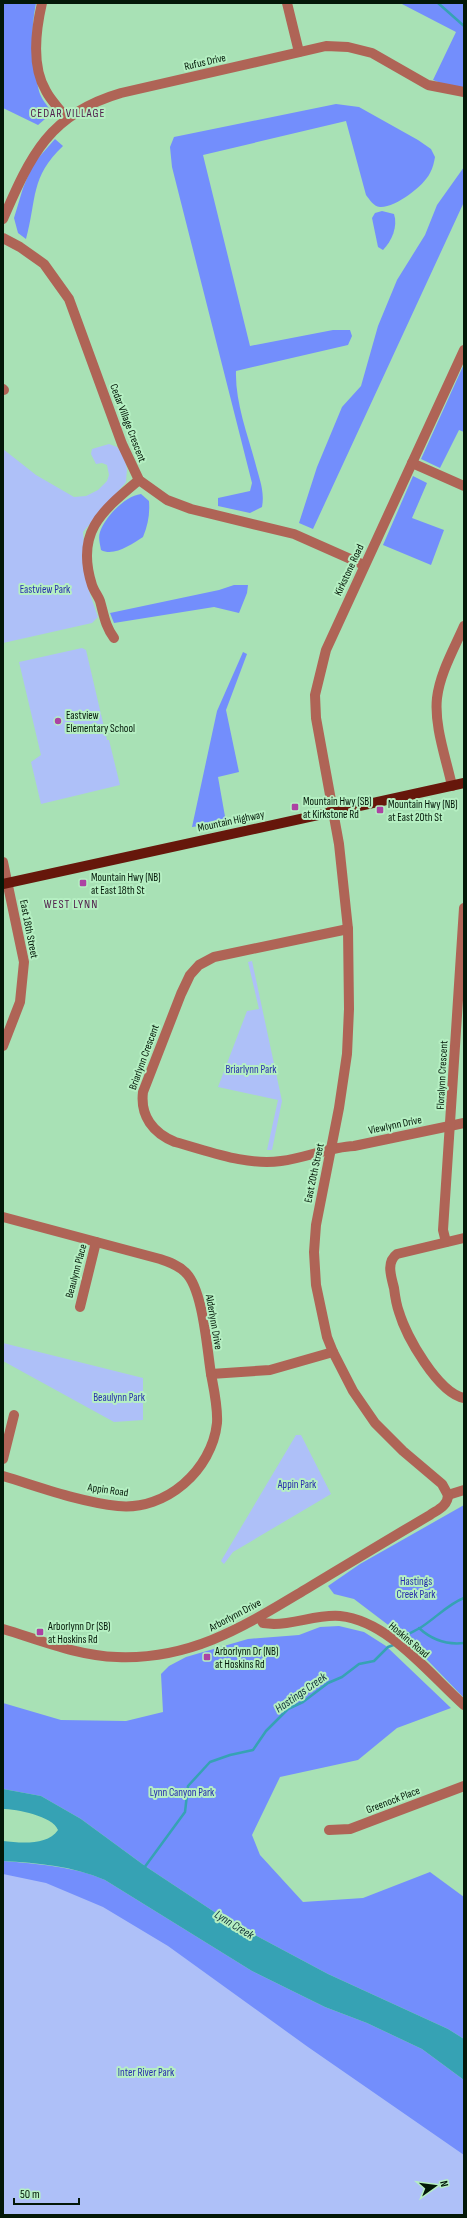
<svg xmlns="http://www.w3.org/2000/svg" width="467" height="2218" font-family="'Sofia Sans Condensed',sans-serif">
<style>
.green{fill:#aec0f8}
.forest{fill:#738efc}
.water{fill:#36a2b4}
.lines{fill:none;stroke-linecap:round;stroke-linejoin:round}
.stream{stroke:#36a2b4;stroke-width:2.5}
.minor{stroke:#af6456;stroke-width:10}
.major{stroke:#66170b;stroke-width:10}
.poi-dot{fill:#ac42a3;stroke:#b5efc2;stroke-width:1.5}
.labels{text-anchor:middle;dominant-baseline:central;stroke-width:4;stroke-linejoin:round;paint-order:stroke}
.street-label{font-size:11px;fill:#031808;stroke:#b5efc2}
.park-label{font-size:11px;fill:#282fac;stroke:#b5efc2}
.poi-label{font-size:11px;fill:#031808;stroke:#b5efc2;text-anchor:start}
.neighbourhood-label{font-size:12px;letter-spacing:1px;fill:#501c4b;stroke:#b5efc2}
.water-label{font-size:12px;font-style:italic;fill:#113137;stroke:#b5efc2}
</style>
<rect width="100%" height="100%" fill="#a8e1b5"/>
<g class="green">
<polygon points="109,444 117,447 124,456 127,469 126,482 83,532 88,588 98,617 92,623 3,643 3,449 36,475 74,497 86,496 98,490 107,481 109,475 107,465 102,463 96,464 91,454 92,449"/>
<polygon points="82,648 86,650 107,740 109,740 120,785 41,804 31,762 41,755 19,662"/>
<polygon points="252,961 282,1101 272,1150 267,1150 278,1100 218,1087 247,1011 259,1009 248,962"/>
<polygon points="3,1343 143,1378 143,1420 114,1422 3,1361"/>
<polygon points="296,1435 301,1435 331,1494 233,1552 224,1564 221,1561"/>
<polygon points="3,1861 252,1971 464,2080 464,2215 3,2215"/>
</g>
<g class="forest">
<path d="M 3,3 L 36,3 C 30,32 32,63 39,91 C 41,99 48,106 52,113 L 38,125 L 3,108 Z"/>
<polygon points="400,3 464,3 464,92 433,80 456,32"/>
<path d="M 336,104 L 359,107 L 418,140 L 431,149 L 435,157 C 434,162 433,168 430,173 C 424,186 395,208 380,207 C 373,206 370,200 366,195 L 346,121 L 203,155 L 250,346 L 333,330 L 350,330 L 352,336 L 348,345 L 236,371 C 235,401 247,433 255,462 C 259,478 265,491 262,507 L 250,513 L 218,506 L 218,498 L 250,491 L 252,483 L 172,167 L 170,147 L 174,137 Z"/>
<path d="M 55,139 L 63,146 C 30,177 37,199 26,239 L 18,233 L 14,218 L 23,188 L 33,164 Z"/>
<polygon points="464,167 464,202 313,529 299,523 317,467 342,407 361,386 378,326 397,280 425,235 437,205"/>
<path d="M 382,211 L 394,214 C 398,226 392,241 383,250 L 378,247 L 372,218 L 375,213 Z"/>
<polygon points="464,364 464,432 459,430 440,468 421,459"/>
<polygon points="413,476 427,483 412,518 444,530 431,565 383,545"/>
<path d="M 141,494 L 149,501 C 150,514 148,525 143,537 C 132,544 114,557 101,550 C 100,544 98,538 100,532 C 105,517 125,496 141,494 Z"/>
<polygon points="234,585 248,585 247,593 239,613 214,607 114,623 110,613 219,590"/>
<polygon points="243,652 247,654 226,710 239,772 218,777 226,822 192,827 217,711"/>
<polygon points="464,1505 464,1698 408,1640 354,1599 334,1594 328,1586 360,1564"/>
<polygon points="339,1626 364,1632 386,1646 451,1708 397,1728 358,1760 280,1777 252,1835 260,1855 303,1902 363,1898 430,1872 464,1897 464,2039 448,2029 328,1974 225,1919 145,1866 81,1819 41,1796 3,1789 3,1703 61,1720 126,1721 163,1712 161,1674 169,1666 186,1657 248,1639 299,1635 320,1627"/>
<path d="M 3,1861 C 38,1864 73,1866 105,1880 L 252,1971 L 325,2007 L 367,2023 L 422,2049 L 464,2080 L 464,2155 L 308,2047 L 168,1946 L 103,1907 L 46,1883 L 3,1874 Z"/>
</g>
<path class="water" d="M 3,1789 L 41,1796 L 81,1819 L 145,1866 L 225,1919 L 328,1974 L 448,2029 L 464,2039 L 464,2080 L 422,2049 L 367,2023 L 325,2007 L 252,1971 L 105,1880 C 73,1866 38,1863 3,1861 L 3,1841 C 20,1843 47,1846 58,1830 C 53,1816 16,1809 3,1809 Z"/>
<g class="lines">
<g class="stream">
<polyline points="438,3 464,26"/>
<path d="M 419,1628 C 432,1640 447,1645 464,1643"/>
<path d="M 399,1641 C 406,1634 413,1632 420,1628 C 436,1618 448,1604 464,1598"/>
<polyline points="144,1868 185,1812 188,1786 210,1762 230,1755 253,1750 266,1731 288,1709 303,1702 328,1683 342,1677 359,1664 374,1661 388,1647 396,1644"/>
</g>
<g class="minor">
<path d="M 42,3 C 36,29 31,66 46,91 C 51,101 60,109 66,118"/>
<polyline points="287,3 299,52"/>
<path d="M 3,219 C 31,155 49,114 121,93 L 326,46 L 348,47 L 372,53 L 428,85 L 464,92"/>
<polyline points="3,238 20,247 44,264 69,299 122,444 139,480 167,500 191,509 294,534 364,565"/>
<polyline points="3,389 4,390"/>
<polyline points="412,463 464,486"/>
<path d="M 114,638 C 105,626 104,615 100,601 C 98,596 94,591 92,585 C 75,532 102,511 139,480"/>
<path d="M 452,786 C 446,758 434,726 437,698 C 440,673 454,649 464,626"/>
<polyline points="3,862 24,962 20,1002 3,1046"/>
<path d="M 348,929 L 214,957 L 199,965 L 190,975 L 181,994 L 143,1092 C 140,1116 153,1133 175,1142 C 209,1151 246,1166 281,1161 C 306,1158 329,1147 354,1146 L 464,1123"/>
<path d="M 3,1217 L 160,1259 C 169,1262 178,1265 185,1272 C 203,1288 207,1349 211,1374 L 270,1370 L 333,1352"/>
<path d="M 464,1238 L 397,1254 C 386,1262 391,1276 394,1288 C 395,1296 396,1304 399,1312 C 406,1336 438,1393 464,1398"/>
<polyline points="446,1242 443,1230 464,908"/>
<polyline points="80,1307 96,1242"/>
<polyline points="3,1459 14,1415"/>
<path d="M 3,1476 C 40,1487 79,1502 118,1506 C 166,1511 212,1470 217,1423 C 218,1407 214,1390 211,1374"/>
<polyline points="448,1495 442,1484 403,1451 375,1423 353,1391 333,1352 327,1337 316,1285 314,1252 316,1225 339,1108 347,1054 349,1009 348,929 339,844 316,718 315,695 326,650 464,350"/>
<polyline points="448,1495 464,1490"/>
<path d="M 260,1617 L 263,1623 L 274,1624 C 296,1624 318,1614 340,1616 C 389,1621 429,1674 464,1705"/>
<path d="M 3,1629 C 40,1640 78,1656 117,1657 C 193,1660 246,1625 308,1588 C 348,1564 389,1539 430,1515 C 437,1510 448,1506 448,1495"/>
<polyline points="329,1830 350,1829 464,1786"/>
</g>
<polyline class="major" points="3,884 464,783"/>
</g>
<g class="poi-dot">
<circle cx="58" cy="721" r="4"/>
<rect x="291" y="803" width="8" height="8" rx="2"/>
<rect x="376" y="806" width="8" height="8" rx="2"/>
<rect x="79" y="879" width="8" height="8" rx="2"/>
<rect x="36" y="1628" width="8" height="8" rx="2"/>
<rect x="203" y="1653" width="8" height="8" rx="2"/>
</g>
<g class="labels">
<g class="street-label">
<text transform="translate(205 62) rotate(-13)">Rufus Drive</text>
<text transform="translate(128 423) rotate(69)">Cedar Village Crescent</text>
<text transform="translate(349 570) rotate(-65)">Kirkstone Road</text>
<text transform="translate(231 821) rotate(-12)">Mountain Highway</text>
<text transform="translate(29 929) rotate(79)">East 18th Street</text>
<text transform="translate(144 1057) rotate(-70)">Briarlynn Crescent</text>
<text transform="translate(442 1075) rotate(-87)">Floralynn Crescent</text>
<text transform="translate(395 1125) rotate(-12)">Viewlynn Drive</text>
<text transform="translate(314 1173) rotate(-78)">East 20th Street</text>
<text transform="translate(76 1271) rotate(-75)">Beaulynn Place</text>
<text transform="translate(214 1322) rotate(80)">Alderlynn Drive</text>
<text transform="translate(108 1490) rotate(8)">Appin Road</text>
<text transform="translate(235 1615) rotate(-28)">Arborlynn Drive</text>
<text transform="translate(409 1640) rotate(40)">Hoskins Road</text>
<text transform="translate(393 1800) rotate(-21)">Greenock Place</text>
</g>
<g class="park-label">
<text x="45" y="589">Eastview Park</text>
<text x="251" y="1069">Briarlynn Park</text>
<text x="119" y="1397">Beaulynn Park</text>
<text x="297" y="1484">Appin Park</text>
<text x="416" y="1581">Hastings<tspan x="416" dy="13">Creek Park</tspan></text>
<text x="182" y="1792">Lynn Canyon Park</text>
<text x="146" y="2072">Inter River Park</text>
</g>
<g class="poi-label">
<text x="66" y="715">Eastview<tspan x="66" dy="13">Elementary School</tspan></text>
<text x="303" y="801">Mountain Hwy (SB)<tspan x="303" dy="13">at Kirkstone Rd</tspan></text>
<text x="388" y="804">Mountain Hwy (NB)<tspan x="388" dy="13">at East 20th St</tspan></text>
<text x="91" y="877">Mountain Hwy (NB)<tspan x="91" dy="13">at East 18th St</tspan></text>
<text x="48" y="1626">Arborlynn Dr (SB)<tspan x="48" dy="13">at Hoskins Rd</tspan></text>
<text x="215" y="1651">Arborlynn Dr (NB)<tspan x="215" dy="13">at Hoskins Rd</tspan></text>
</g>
<g class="neighbourhood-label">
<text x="68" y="113">CEDAR VILLAGE</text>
<text x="71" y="904">WEST LYNN</text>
</g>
<g class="water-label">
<text transform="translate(301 1693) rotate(-35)">Hastings Creek</text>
<text transform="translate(234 1925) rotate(32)">Lynn Creek</text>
</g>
</g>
<rect width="467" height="2218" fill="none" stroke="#031808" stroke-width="8"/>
<g transform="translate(435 2186) rotate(76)" stroke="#b5efc2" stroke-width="3" paint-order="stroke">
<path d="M0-3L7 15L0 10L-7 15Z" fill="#031808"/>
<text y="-6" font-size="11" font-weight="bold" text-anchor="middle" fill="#031808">N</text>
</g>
<path d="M14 2198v6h65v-6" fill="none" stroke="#031808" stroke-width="2"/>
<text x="20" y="2198" font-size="12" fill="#031808" stroke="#b5efc2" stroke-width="3" paint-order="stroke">50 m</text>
</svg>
